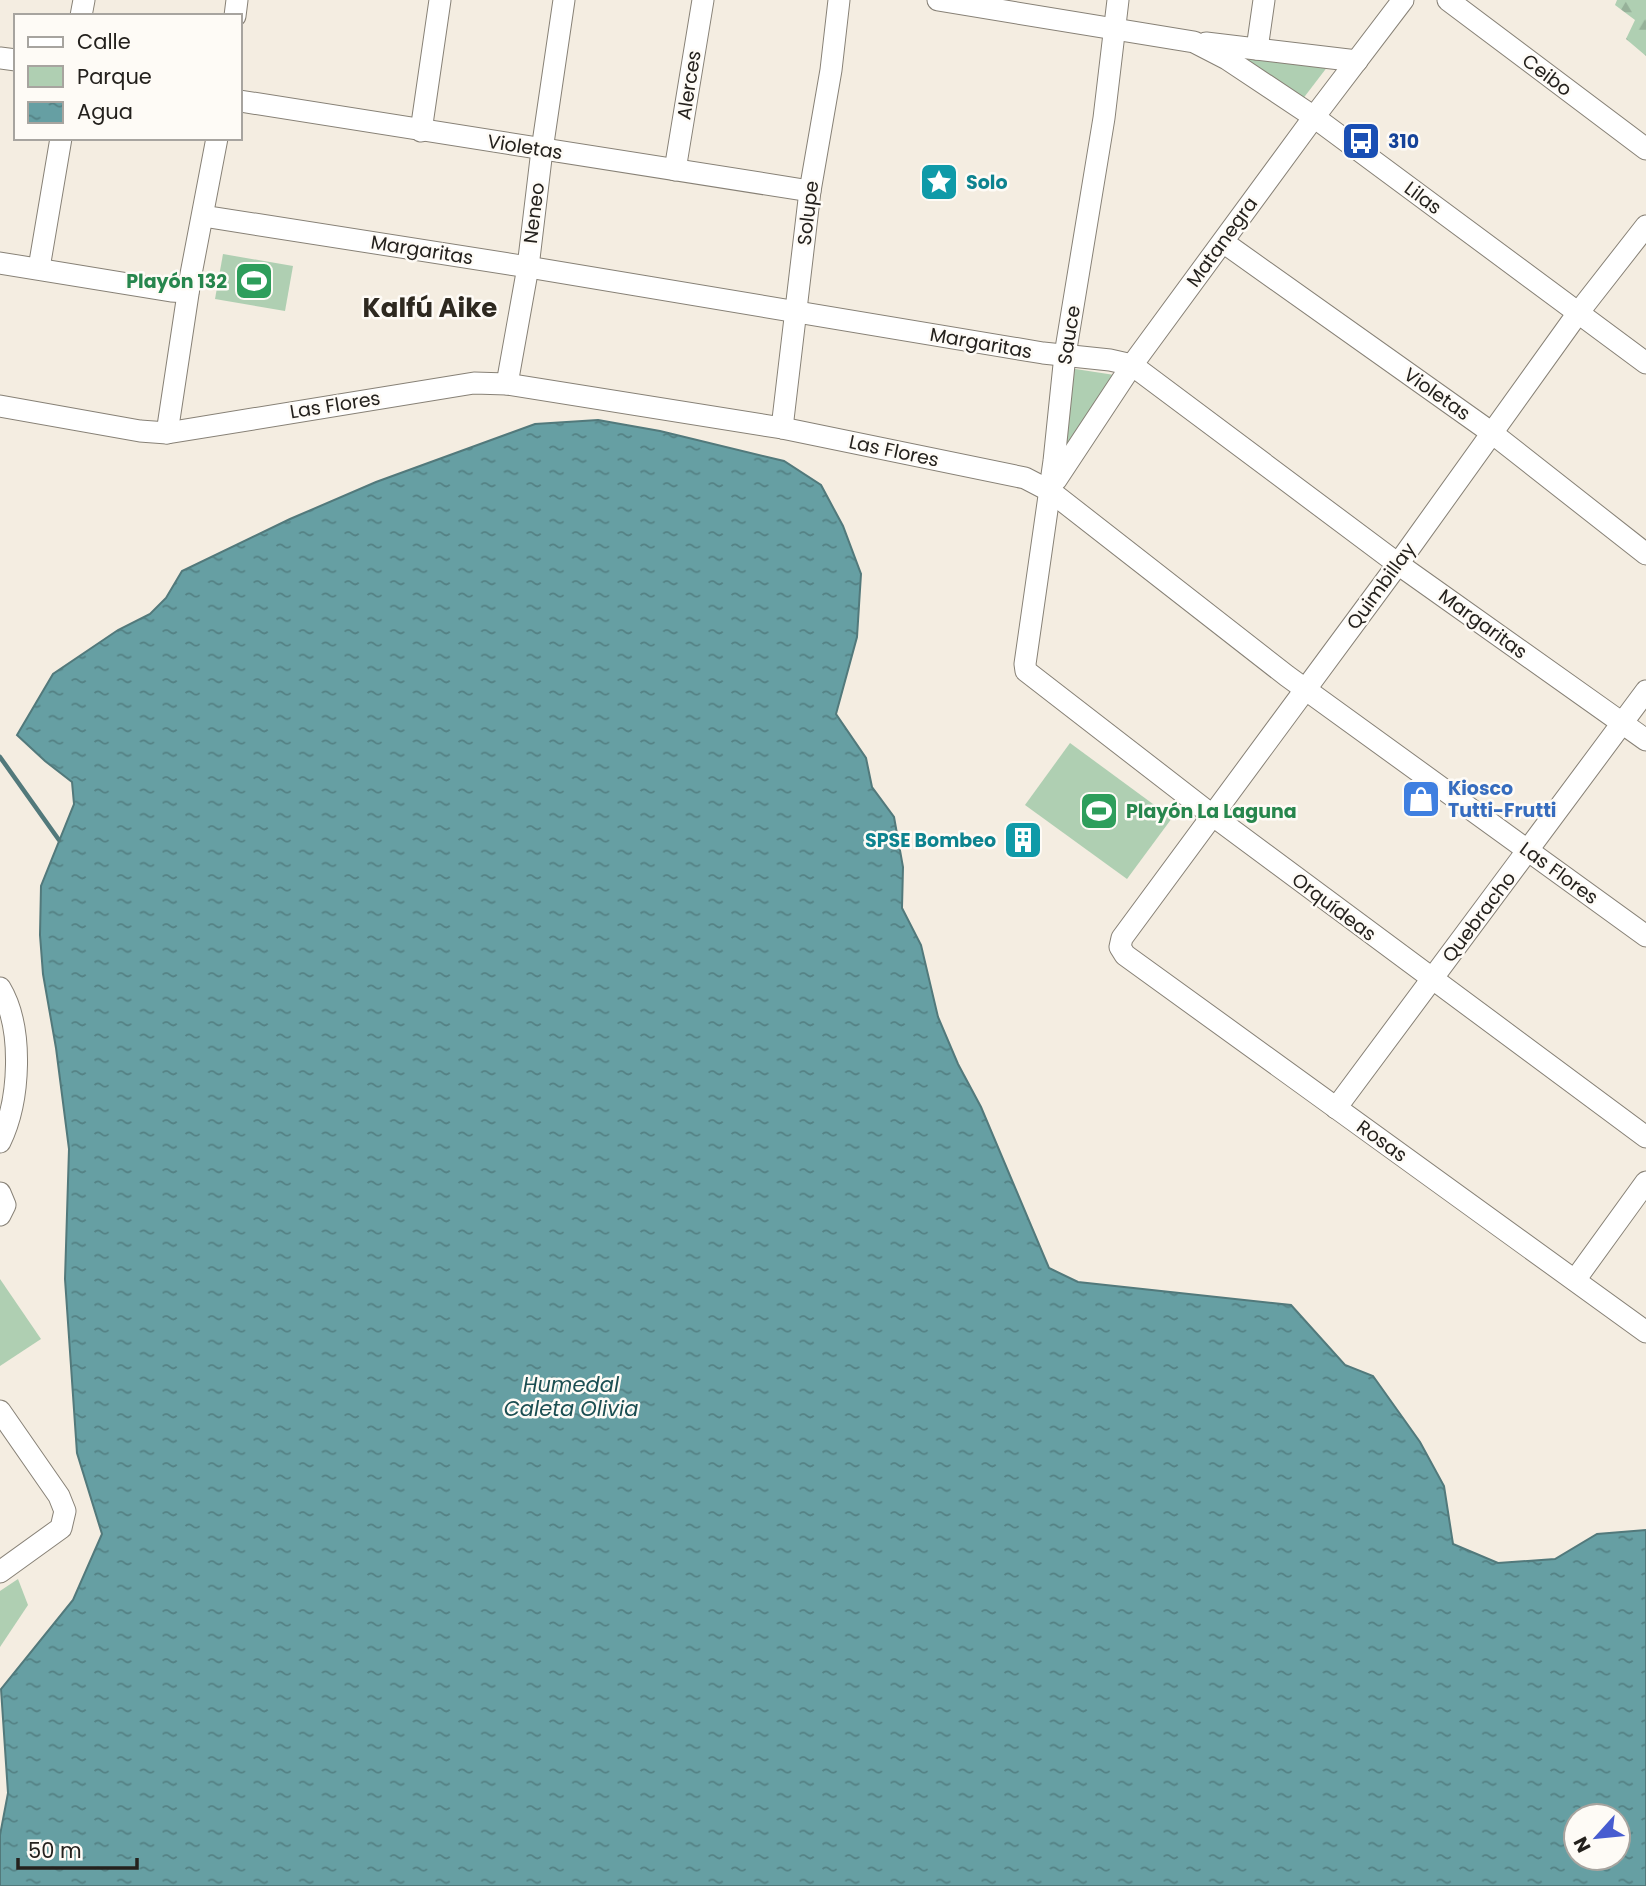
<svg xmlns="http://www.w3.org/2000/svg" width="1646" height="1886" viewBox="0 0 1646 1886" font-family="Poppins,sans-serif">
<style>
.forest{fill:url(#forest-firs)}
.park{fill:#afcfb2}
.water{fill:url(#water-ripples);stroke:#52797b;stroke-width:2;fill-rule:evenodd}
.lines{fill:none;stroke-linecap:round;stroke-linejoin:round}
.stream{stroke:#52797b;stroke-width:4.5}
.minor-casing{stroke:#878176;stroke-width:23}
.minor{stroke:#fff;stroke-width:21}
.labels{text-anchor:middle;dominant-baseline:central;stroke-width:5;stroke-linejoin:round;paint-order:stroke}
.street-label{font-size:19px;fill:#24211d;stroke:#fefbf6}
.transit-label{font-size:19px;font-weight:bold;fill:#164399;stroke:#fefbf6;text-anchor:start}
.culture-label{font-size:19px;font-weight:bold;fill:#0d838f;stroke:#fefbf6;text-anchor:start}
.leisure-label{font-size:19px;font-weight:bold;fill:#27864d;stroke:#fefbf6;text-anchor:end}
.shop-label{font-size:19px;font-weight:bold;fill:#366cbe;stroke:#fefbf6;text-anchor:start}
.water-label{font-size:21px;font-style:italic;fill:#1b4e52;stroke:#fefbf6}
.district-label{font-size:26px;font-weight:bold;fill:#2e2920;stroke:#fefbf6}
</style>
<defs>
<pattern id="forest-firs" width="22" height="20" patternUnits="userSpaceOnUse" patternTransform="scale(1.75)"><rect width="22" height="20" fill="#afcfb2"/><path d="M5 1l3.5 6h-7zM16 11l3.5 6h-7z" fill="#96b199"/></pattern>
<pattern id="water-ripples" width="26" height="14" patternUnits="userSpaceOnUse" patternTransform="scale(1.75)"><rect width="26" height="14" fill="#669fa3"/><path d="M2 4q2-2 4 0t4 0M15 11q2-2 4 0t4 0" fill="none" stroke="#548184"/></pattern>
</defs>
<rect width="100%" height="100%" fill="#f4ede1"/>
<!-- forest -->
<path class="forest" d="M 1617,0 L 1646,0 L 1646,56 L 1626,39 L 1635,20 L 1615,5 Z"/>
<!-- park -->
<g class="park">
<path d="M 1227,54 L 1328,66 L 1302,100 Z"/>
<path d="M 223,254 L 293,266 L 285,311 L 215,299 Z"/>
<path d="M 1069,368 L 1121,376 L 1069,453 L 1061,450 Z"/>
<path d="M 1070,743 L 1172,818 L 1127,879 L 1025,805 Z"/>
<path d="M 0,1279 L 41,1339 L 0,1366 Z"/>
<path d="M 18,1579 L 28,1605 L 0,1647 L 0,1591 Z"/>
</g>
<!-- water -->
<path class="water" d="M 598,420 L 660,431 L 784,461 L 821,485 L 843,526 L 861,574 L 857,637 L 836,714 L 866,758 L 872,787 L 894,817 L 903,867 L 902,908 L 921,945 L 938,1017 L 958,1064 L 981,1107 L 1049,1268 L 1078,1282 L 1291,1305 L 1345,1365 L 1373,1376 L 1420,1442 L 1444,1486 L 1453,1544 L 1498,1563 L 1555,1559 L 1597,1534 L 1646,1530 L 1646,1886 L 0,1886 L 0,1835 L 8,1793 L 1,1689 L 73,1600 L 102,1534 L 77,1453 L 65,1279 L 69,1149 L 56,1048 L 43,974 L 40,935 L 41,886 L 74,804 L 72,782 L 45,761 L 17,735 L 53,674 L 118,630 L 150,614 L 166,598 L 182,571 L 290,519 L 376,482 L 535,424 ZM 1576,1816 L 1618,1816 L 1618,1858 L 1576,1858 Z"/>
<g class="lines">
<!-- stream -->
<path class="stream" d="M 0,757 L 59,840"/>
<defs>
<g id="minor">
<path d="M 938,0 L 1194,42 L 1227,59 L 1314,117 L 1646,363"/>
<path d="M 1118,0 L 1104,118 L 1065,355 L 1054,461 L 1025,664 L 1026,671 L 1212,815 L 1646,1137"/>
<path d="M 1448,0 L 1646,149"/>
<path d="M 81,16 L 84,0"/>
<path d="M 235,16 L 237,0"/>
<path d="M 1206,43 L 1357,61"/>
<path d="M 1257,49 L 1264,0"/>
<path d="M 0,58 L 16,60"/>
<path d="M 240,101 L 810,191"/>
<path d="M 421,131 L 440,0"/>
<path d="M 675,170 L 703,0"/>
<path d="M 203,216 L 528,267 L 1043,353 L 1110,360 L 1132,365 L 1398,564 L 1646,740"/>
<path d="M 1646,226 L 1578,313 L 1398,564 L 1122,938 L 1120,947 L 1125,955 L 1646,1332"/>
<path d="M 1223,242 L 1492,433 L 1646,554"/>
<path d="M 0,263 L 171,291 L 188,292"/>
<path d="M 39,268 L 61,138"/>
<path d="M 507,384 L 528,267 L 542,150 L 564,0"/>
<path d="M 0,406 L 140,431 L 167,433 L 474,383 L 507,384 L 782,428 L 1025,478 L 1050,491 L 1287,676 L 1646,936"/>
<path d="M 782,428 L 810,191 L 831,70 L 839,0"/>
<path d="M 167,433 L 191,274 L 217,138"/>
<path d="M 1056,480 L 1132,365 L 1314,117 L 1403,0"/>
<path d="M 0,988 C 24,1028 20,1101 0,1142"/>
<path d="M 1336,1108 L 1646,691"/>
<path d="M 0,1193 L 5,1205 L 0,1215"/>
<path d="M 1575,1280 L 1646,1182"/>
<path d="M 0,1411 L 59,1496 L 65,1511 L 61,1528 L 0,1572"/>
</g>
</defs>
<!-- minor casing -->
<use href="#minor" class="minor-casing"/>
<!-- minor -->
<use href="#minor" class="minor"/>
</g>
<!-- icons -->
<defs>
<symbol id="bus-square" viewBox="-11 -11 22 22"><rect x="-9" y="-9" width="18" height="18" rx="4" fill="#1a4fb4" stroke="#fefbf6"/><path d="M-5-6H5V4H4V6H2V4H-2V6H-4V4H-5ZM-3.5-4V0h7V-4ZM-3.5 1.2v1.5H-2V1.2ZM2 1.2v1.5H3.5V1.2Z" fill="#fff"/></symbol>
<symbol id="sight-square" viewBox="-11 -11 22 22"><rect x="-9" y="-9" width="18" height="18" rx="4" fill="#0f9aa8" stroke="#fefbf6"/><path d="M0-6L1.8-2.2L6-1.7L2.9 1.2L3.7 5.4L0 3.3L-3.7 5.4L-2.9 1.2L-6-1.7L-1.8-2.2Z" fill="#fff"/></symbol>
<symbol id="stadium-square" viewBox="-11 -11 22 22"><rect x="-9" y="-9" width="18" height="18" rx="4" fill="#2e9e5b" stroke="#fefbf6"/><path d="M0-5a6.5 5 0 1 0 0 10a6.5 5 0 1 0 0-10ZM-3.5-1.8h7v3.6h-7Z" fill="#fff"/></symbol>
<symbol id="shop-square" viewBox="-11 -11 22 22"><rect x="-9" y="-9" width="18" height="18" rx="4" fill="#3f7fe0" stroke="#fefbf6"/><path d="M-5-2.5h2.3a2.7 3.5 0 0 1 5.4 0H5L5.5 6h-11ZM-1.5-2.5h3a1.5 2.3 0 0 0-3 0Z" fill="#fff"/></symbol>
<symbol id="building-square" viewBox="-11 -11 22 22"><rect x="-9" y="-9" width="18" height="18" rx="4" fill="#0f9aa8" stroke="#fefbf6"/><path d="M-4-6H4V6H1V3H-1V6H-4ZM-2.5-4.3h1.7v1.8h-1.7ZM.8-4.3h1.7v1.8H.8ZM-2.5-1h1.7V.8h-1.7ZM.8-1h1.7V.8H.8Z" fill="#fff"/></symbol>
</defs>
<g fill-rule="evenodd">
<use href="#bus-square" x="1339" y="119" width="44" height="44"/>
<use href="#sight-square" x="917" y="160" width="44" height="44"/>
<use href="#stadium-square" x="232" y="259" width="44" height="44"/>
<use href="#shop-square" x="1399" y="777" width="44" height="44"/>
<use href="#stadium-square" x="1077" y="789" width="44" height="44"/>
<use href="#building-square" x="1001" y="818" width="44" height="44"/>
</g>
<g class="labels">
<!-- street labels -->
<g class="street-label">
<text transform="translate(1547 75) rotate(37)">Ceibo</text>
<text transform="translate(689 85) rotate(-81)">Alerces</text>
<text transform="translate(525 147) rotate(9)">Violetas</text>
<text transform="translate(1423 198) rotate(37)">Lilas</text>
<text transform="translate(534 213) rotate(-83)">Neneo</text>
<text transform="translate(808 213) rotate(-83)">Solupe</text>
<text transform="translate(1222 242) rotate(-54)">Matanegra</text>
<text transform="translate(422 250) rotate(9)">Margaritas</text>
<text transform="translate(1069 335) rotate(-81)">Sauce</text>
<text transform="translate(981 343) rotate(10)">Margaritas</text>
<text transform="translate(1437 394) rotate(35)">Violetas</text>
<text transform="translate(335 405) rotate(-9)">Las Flores</text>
<text transform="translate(894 451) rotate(12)">Las Flores</text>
<text transform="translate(1381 586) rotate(-54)">Quimbillay</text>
<text transform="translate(1483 624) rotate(36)">Margaritas</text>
<text transform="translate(1559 873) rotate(36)">Las Flores</text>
<text transform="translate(1334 907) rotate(37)">Orquídeas</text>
<text transform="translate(1479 917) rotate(-53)">Quebracho</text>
<text transform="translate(1382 1141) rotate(36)">Rosas</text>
</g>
<!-- transit labels -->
<g class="transit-label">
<text x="1388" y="141">310</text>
</g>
<!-- culture labels -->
<g class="culture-label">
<text x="966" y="182">Solo</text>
<text x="996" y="840" text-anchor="end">SPSE Bombeo</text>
</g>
<!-- leisure labels -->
<g class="leisure-label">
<text x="227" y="281">Playón 132</text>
<text x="1126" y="811" text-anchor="start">Playón La Laguna</text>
</g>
<!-- shop labels -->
<g class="shop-label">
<text x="1448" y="788">Kiosco<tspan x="1448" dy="22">Tutti-Frutti</tspan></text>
</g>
<!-- water labels -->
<g class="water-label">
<text x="571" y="1384">Humedal<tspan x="571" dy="24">Caleta Olivia</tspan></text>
</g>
<!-- district labels -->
<g class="district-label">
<text x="430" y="308">Kalfú Aike</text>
</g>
</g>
<!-- legend -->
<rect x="14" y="14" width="228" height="126" fill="#fefbf6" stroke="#a7a49f" stroke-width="2"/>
<rect x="28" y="37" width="35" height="10" fill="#ffffff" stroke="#a7a49f" stroke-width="2"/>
<text x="77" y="49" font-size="21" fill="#24211d">Calle</text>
<rect x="28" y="66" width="35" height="21" fill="#afcfb2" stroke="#a7a49f" stroke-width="2"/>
<text x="77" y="84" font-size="21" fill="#24211d">Parque</text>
<rect x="28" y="102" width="35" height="21" fill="url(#water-ripples)" stroke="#a7a49f" stroke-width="2"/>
<text x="77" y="119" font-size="21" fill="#24211d">Agua</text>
<!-- north arrow -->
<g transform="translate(1597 1837) rotate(243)"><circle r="33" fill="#fefbf6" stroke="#a7a49f" stroke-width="2"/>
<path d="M0-5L12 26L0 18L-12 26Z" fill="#475cd0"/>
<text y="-10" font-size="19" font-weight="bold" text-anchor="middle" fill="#24211d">N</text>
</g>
<!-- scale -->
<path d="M18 1858v10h119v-10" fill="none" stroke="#24211d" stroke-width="3.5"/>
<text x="28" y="1858" font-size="21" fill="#24211d" stroke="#fefbf6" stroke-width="5" paint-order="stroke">50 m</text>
</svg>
